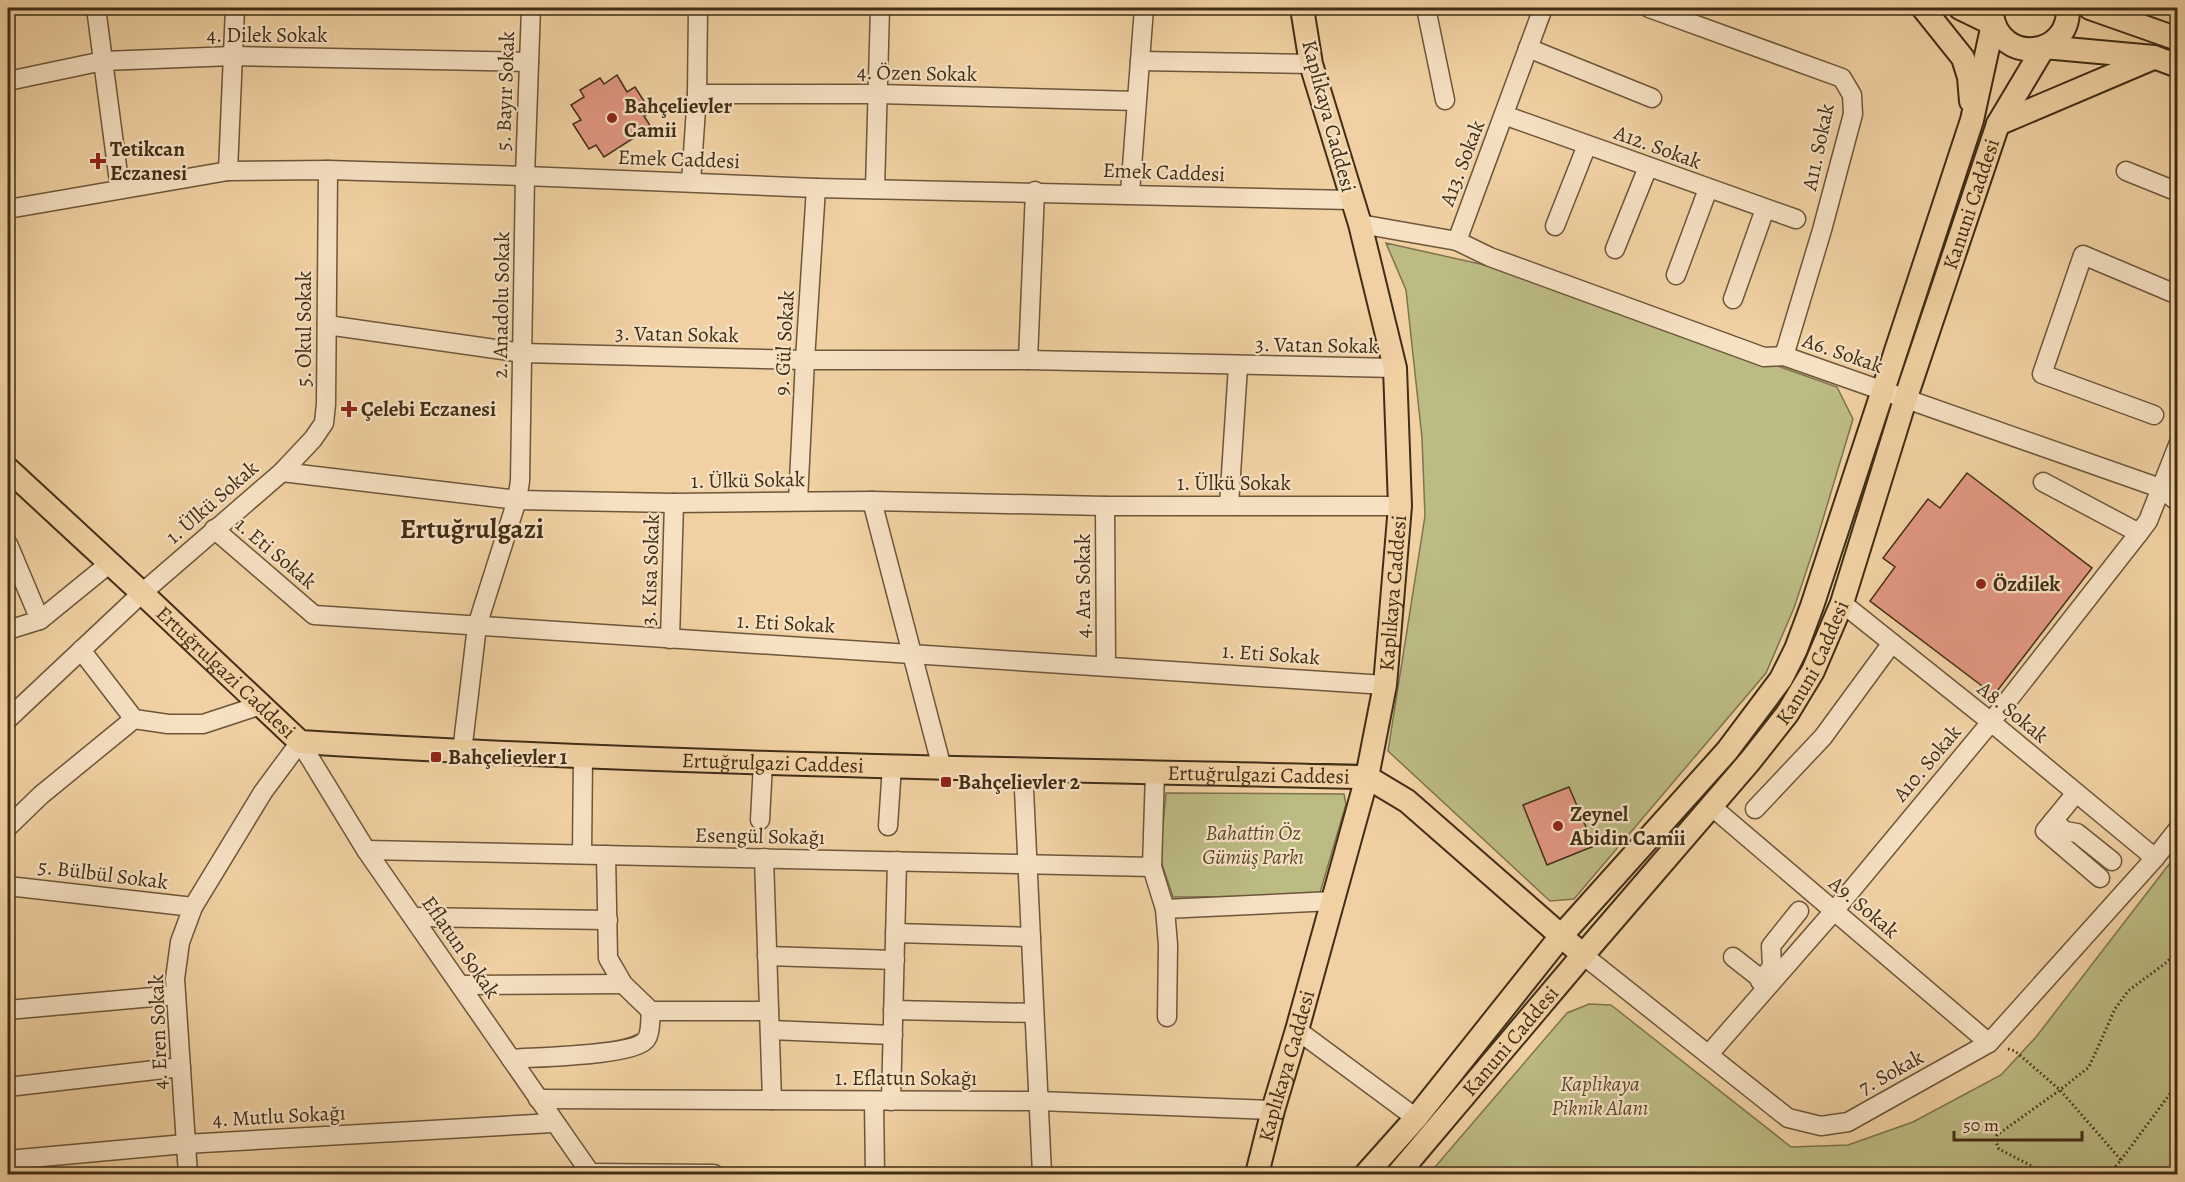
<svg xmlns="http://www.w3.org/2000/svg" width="2185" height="1182" viewBox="0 0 2185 1182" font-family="Alegreya,serif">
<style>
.green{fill:#bcbb84;stroke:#7e744d;stroke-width:1.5}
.building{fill:#e19781;stroke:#412e16;stroke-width:1.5}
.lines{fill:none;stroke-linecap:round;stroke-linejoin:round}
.minor-casing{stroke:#6d5739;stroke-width:21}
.major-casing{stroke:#412e16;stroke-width:26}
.path{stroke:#412e16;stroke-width:3;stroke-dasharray:1.5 3;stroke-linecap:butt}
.minor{stroke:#f6e1c3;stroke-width:18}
.major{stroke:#f1d1a3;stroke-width:22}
.poi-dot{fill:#8f2418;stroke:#f6e1c3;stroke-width:2}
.labels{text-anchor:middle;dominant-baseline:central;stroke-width:4.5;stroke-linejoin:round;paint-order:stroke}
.street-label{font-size:21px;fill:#412e16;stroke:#f6e1c3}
.poi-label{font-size:21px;font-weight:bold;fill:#412e16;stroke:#f6e1c3;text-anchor:start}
.park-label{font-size:21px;font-style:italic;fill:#5a4a2c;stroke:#f6e1c3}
.district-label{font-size:27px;font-weight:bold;fill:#412e16;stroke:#f6e1c3}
</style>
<rect width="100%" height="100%" fill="#f1d1a3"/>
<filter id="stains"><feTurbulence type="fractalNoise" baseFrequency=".00333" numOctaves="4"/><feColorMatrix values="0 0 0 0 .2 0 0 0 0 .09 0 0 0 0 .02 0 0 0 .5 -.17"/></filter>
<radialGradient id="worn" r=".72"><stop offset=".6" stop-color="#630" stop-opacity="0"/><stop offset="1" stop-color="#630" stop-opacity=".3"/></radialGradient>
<!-- green -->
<g class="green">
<path d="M 1386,243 L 1507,270 L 1837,387 L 1853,419 L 1817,539 L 1794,608 L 1766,673 L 1574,899 L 1550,901 L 1388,751 L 1425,516 L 1422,438 L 1406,290 Z"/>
<path d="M 1166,793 L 1344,794 L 1346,804 L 1319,896 L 1173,897 L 1160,858 Z"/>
<path d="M 2177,854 L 2177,1174 L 1429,1174 L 1567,1013 L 1589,1004 L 1611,1005 L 1791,1147 L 1848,1145 L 1913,1122 L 2001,1075 L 2036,1037 Z"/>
</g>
<!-- building -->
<g class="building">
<path d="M 617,75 L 627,92 L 635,87 L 651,112 L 644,116 L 651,127 L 604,157 L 596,145 L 589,149 L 573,124 L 581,120 L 571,105 L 584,97 L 580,90 L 600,78 L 604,84 Z"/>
<path d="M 1967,473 L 2092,568 L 1994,695 L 1870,601 L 1895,567 L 1883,558 L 1928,499 L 1940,508 Z"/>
<path d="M 1569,787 L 1594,846 L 1547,865 L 1523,805 Z"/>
</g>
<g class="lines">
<defs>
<g id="minor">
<path d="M 96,8 L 120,189"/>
<path d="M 1426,8 L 1445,100"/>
<path d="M 1649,8 L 1842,78 L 1852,95 L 1853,114 L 1822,230 L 1784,356"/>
<path d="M 1528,48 L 1652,98"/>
<path d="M 1140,61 L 1311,64"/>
<path d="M 8,81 L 103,61 L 233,56 L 529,62"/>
<path d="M 697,94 L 878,94 L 1136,101"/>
<path d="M 1504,115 L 1796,219"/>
<path d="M 228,171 L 235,8"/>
<path d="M 2126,171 L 2178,192"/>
<path d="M 691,182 L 697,94 L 698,8"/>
<path d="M 875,189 L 880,8"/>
<path d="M 1130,193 L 1144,8"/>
<path d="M 8,209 L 228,171 L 328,170 L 525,176 L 816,188 L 1351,200"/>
<path d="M 1360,224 L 1457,241 L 1543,8"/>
<path d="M 1555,226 L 1587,145"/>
<path d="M 1457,241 L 1490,257 L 1764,357 L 1784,356 L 2160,488 L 2178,502"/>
<path d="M 1615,249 L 1648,167"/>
<path d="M 1676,275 L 1708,189"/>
<path d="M 1733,299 L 1765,209"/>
<path d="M 327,325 L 523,353 L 805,360 L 1028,360 L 1395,368"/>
<path d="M 1028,360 L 1035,191"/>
<path d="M 2154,415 L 2042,374 L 2083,255 L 2178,295"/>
<path d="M 282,472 L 313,439 L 324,423 L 326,404 L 328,170"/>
<path d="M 2043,482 L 2139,533"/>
<path d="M 798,501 L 805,360 L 816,188"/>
<path d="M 872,501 L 942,768"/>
<path d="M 1229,505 L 1238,366"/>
<path d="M 1105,506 L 1106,666"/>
<path d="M 214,529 L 314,615 L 1385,685"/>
<path d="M 8,544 L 40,620"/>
<path d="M 1842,603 L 1991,722 L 2155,858"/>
<path d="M 8,630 L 40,620 L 110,563"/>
<path d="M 670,639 L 674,503"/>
<path d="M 81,650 L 134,719"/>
<path d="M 8,719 L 142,593 L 282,472 L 517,500 L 674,503 L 872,501 L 1105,506 L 1400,506"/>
<path d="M 462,752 L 477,626 L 517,500 L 520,481 L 525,176 L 531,8"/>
<path d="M 1023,768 L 1042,1174"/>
<path d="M 1155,772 L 1152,867 L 1165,909 L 1168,945 L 1167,1017"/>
<path d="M 2076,793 L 2045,831 L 2100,878"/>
<path d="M 1711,806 L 1989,1043"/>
<path d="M 1755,809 L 1823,737 L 1892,643"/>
<path d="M 760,820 L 763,763"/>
<path d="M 2053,821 L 2065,831 L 2077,833 L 2112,861"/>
<path d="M 888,826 L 892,766"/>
<path d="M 8,827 L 41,795 L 134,719 L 168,724 L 203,724 L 261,705"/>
<path d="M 366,850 L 1152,867"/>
<path d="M 582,854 L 583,757"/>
<path d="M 606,855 L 608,958 L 623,984 L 651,1011 L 769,1011"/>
<path d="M 764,858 L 772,1100"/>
<path d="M 8,886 L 193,907"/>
<path d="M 1165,909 L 1333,901"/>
<path d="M 413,917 L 608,920"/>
<path d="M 895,933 L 1031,937"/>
<path d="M 1583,955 L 1788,1118 L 1821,1126 L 1848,1122 L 1989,1043 L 2155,858 L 2178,829"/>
<path d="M 767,956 L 895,960"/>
<path d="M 1733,957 L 1761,979"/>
<path d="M 1760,981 L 1772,967 L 1771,946 L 1799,911"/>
<path d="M 460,985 L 623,984"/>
<path d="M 8,1010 L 176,995"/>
<path d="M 893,1010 L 1034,1013"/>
<path d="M 770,1030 L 893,1035"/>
<path d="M 1297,1030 L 1416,1118"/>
<path d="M 1709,1054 L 1834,911 L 1991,722 L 2139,533 L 2148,521 L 2178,445"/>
<path d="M 511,1059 C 533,1057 639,1056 647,1038 C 651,1032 650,1018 651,1011"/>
<path d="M 8,1087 L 181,1067"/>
<path d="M 538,1099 L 1039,1101 L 1273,1110"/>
<path d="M 874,1101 L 875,1174"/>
<path d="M 891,1101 L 897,861"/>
<path d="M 8,1160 L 185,1144 L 553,1123"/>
<path d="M 590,1173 L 714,1174"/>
<path d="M 188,1174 L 175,979 L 180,942 L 193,907 L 263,792 L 300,742 L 366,850 L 591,1174"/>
</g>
<g id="major">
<path d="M 1923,8 L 1963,58 L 1969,77 L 1971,101"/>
<path d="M 2090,8 L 2178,39"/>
<path d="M 1992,15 C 2000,65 2070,58 2068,8"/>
<path d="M 1998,124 L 2151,59"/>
<path id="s1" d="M 8,469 L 142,593 L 300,742 C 655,764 1011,769 1367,777 L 1407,801 L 1583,955"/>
<path id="s2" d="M 1257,1174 L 1273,1110 L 1297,1030 L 1367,777 L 1385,685 L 1400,506 L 1395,368 L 1360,224 L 1311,64 L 1302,8"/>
<path d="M 1366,1174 L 1416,1118 L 1561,936 L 1727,751 L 1781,679 L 1796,649 L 1812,606 L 1972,120 L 1993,24 L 1960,8"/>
<path id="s3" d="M 1398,1174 L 1583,955 L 1750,761 L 1787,714 L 1813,671 L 1842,603 L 1905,400 L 1998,124 L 2044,47 L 2154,57 L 2178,66"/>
</g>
</defs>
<!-- minor casing -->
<use href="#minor" class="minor-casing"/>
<!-- major casing -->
<use href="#major" class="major-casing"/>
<!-- path -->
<g class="path">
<path d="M 2175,873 L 2178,875"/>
<path d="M 2008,1049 L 2015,1051 L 2060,1090 L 2121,1160 L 2109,1174"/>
<path d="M 2121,1160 L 2178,1083"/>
<path d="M 2047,1174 L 1999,1149 L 1996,1142 L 1997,1135 L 2060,1090 L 2089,1067 L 2115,1009 L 2128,991 L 2167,962 L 2178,951"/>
</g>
<!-- minor -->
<use href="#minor" class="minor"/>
<!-- major -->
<use href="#major" class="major"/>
</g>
<!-- markers -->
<g class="poi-dot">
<circle cx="612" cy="118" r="6"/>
<path d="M95 152h6v6h6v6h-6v6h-6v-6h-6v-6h6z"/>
<path d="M346 400h6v6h6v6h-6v6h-6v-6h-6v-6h6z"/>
<circle cx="1981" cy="584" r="6"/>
<rect x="430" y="751" width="12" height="12" rx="3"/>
<rect x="940" y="776" width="12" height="12" rx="3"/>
<circle cx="1558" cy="826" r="6"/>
</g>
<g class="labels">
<!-- street labels -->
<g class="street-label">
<text x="267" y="35">4. Dilek Sokak</text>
<text transform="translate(917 73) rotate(1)">4. Özen Sokak</text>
<text transform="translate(505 91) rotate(-88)">5. Bayır Sokak</text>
<text transform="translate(1329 116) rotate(75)">Kaplıkaya Caddesi</text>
<text transform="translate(1658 147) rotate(20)">A12. Sokak</text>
<text transform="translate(1818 147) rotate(-78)">A11. Sokak</text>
<text transform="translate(679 159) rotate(2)">Emek Caddesi</text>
<text transform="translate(1462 163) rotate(-69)">A13. Sokak</text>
<text transform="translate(1164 172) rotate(2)">Emek Caddesi</text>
<text stroke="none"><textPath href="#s3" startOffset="1146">Kanuni Caddesi</textPath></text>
<text transform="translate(501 305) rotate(-89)">2. Anadolu Sokak</text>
<text transform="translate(304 329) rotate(-90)">5. Okul Sokak</text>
<text transform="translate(677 334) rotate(1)">3. Vatan Sokak</text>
<text transform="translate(784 343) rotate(-87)">9. Gül Sokak</text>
<text transform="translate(1317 345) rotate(1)">3. Vatan Sokak</text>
<text transform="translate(1843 353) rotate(19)">A6. Sokak</text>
<text transform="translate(748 480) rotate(-1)">1. Ülkü Sokak</text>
<text x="1234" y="483">1. Ülkü Sokak</text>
<text transform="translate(212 502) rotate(-41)">1. Ülkü Sokak</text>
<text transform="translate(276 553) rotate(40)">1. Eti Sokak</text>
<text transform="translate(650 570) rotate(-88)">3. Kısa Sokak</text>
<text transform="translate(1083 586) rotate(-90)">4. Ara Sokak</text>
<text stroke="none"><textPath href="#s2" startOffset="598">Kaplıkaya Caddesi</textPath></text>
<text transform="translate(786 623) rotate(3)">1. Eti Sokak</text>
<text transform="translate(1271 654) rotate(4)">1. Eti Sokak</text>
<text stroke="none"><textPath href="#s3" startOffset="660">Kanuni Caddesi</textPath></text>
<text stroke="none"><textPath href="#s1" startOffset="298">Ertuğrulgazi Caddesi</textPath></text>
<text transform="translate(2013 712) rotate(39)">A8. Sokak</text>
<text stroke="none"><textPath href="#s1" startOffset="873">Ertuğrulgazi Caddesi</textPath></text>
<text transform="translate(1927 763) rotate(-50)">A10. Sokak</text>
<text stroke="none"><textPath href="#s1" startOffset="1359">Ertuğrulgazi Caddesi</textPath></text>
<text transform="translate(760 836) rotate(1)">Esengül Sokağı</text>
<text transform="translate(103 874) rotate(7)">5. Bülbül Sokak</text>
<text transform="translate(1864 907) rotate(40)">A9. Sokak</text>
<text transform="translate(461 947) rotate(55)">Eflatun Sokak</text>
<text transform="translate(158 1032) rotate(-92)">4. Eren Sokak</text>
<text stroke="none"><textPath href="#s3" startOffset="174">Kanuni Caddesi</textPath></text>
<text stroke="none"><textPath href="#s2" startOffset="112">Kaplıkaya Caddesi</textPath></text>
<text transform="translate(1891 1072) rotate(-29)">7. Sokak</text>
<text x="906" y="1078">1. Eflatun Sokağı</text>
<text transform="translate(279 1116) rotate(-3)">4. Mutlu Sokağı</text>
</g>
<!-- poi labels -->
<g class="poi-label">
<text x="624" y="106">Bahçelievler<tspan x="624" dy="24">Camii</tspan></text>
<text x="110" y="149">Tetikcan<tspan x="110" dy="24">Eczanesi</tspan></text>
<text x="361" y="409">Çelebi Eczanesi</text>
<text x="1993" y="584">Özdilek</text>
<text x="448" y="757">Bahçelievler 1</text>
<text x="958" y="782">Bahçelievler 2</text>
<text x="1570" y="814">Zeynel<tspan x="1570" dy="24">Abidin Camii</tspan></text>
</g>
<!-- park labels -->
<g class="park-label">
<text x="1253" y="833">Bahattin Öz<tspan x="1253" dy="24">Gümüş Parkı</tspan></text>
<text x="1600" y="1084">Kaplıkaya<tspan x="1600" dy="24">Piknik Alanı</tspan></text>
</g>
<!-- district labels -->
<g class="district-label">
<text x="472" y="529">Ertuğrulgazi</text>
</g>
</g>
<!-- margin -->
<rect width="2185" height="1182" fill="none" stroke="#f1d1a3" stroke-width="30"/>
<rect x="9" y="9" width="2167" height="1164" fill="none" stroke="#412e16" stroke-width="3"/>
<rect x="15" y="15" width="2155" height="1152" fill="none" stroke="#412e16" stroke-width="1.5"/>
<!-- scale -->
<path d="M1954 1131v9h128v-9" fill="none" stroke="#412e16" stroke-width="3"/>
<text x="1963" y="1131" font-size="18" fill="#412e16" stroke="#f6e1c3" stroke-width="4.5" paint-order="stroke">50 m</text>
<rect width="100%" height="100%" filter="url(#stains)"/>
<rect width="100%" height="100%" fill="url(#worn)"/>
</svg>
